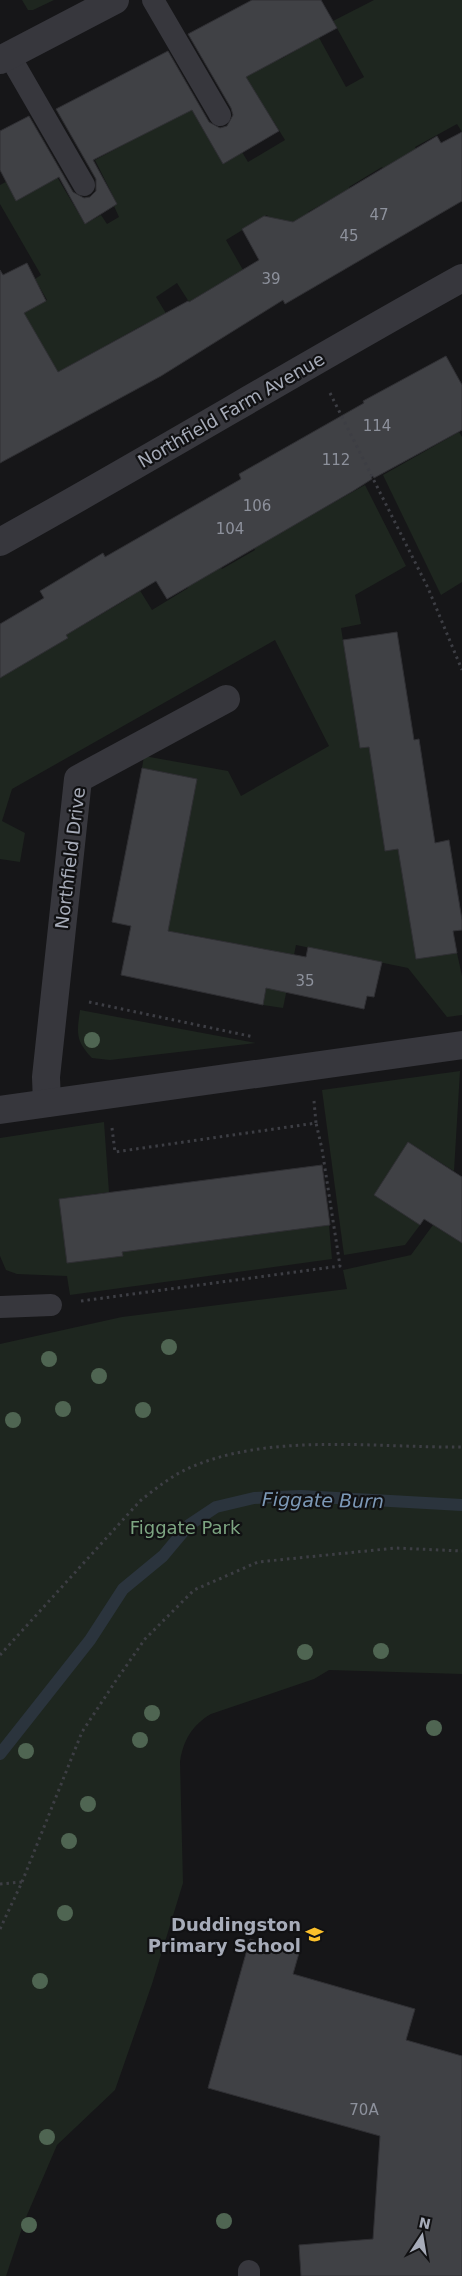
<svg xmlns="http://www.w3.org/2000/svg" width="462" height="2276" viewBox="0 0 462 2276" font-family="'DejaVu Sans',sans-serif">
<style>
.green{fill:#1e261f}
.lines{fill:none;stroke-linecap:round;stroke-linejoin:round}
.stream{stroke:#2b343d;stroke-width:12}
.building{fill:#404145;stroke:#303034}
.path{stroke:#3d3e44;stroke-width:3;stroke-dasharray:2.5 4;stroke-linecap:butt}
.lane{stroke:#37373d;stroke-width:22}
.street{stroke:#37373d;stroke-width:28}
.tree{fill:#4f6552}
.labels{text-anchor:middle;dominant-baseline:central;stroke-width:4.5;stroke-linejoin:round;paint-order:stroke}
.number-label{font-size:15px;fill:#8d919c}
.street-label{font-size:18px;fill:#a7acb9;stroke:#111113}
.park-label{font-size:18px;fill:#7da582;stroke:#111113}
.poi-label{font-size:18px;font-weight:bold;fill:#a7acb9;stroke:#111113;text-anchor:end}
.water-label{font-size:19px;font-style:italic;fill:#7c98b6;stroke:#111113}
</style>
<rect width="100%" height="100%" fill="#161618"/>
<!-- green -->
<g class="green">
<path d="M 22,0 L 54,0 L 33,10 L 28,10 Z"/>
<path d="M 374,0 L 462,0 L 462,132 L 457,124 L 415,147 L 424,163 L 391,182 L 382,167 L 349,187 L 350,189 L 308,212 L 315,223 L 283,242 L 267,215 L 226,240 L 243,270 L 189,302 L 177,283 L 156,297 L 167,315 L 143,325 L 58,372 L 18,316 L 47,300 L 35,279 L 41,275 L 0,204 L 0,185 L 47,160 L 85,224 L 101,215 L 107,224 L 119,217 L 114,206 L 117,204 L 95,160 L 140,136 L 131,117 L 181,91 L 223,164 L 242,152 L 248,162 L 285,140 L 272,119 L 221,72 L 281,59 L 298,49 L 291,35 L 312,25 L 346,87 L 364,77 L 333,21 Z"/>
<path d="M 459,432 L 462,437 L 462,582 L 441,595 L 383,475 Z"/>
<path d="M 365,485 L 406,566 L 355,595 L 361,624 L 341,628 L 360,748 L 369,747 L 385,851 L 398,849 L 416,959 L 457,953 L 462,976 L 462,1015 L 447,1017 L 408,968 L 296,945 L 283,1008 L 263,1005 L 273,951 L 181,933 L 180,935 L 167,933 L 197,779 L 142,768 L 144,756 L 228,771 L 241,796 L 329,746 L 275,640 L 12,789 L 2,821 L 25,833 L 20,862 L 0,859 L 0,677 L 68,638 L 66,635 L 129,598 L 120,582 L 131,576 L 152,610 L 188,588 L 182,577 L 215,558 L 222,569 L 255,550 L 254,547 Z"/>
<path d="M 80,1010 L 256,1043 L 110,1060 L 92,1058 C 75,1040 77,1033 80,1010 Z"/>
<path d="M 460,1071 L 454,1171 L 408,1142 L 374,1195 L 420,1225 L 405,1245 L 344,1255 L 322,1090 Z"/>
<path d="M 104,1122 L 109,1192 L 59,1199 L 67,1263 L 122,1256 L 122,1252 L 329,1225 L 332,1259 L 70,1295 L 67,1276 L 17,1274 L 6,1270 L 0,1256 L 0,1138 Z"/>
<path d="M 433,1225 L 462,1243 L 462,1674 L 329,1670 L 314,1679 L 211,1714 C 192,1725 183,1741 180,1762 L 183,1883 L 152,1984 L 115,2090 L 57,2145 L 24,2222 L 6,2276 L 0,2276 L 0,1344 L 122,1317 L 347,1289 L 343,1270 L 411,1255 Z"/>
</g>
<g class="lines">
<!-- stream -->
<path class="stream" d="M 0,1754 L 90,1640 L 123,1589 L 163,1556 L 189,1525 L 216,1507 L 254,1498 L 301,1496 L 462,1505"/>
</g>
<!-- building -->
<g class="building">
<path d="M 252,0 L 321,0 L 337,28 L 246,77 L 279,131 L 223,164 L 192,110 L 93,160 L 117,204 L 85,224 L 59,177 L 16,201 L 0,170 L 0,131 L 29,116 L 73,192 L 84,198 L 90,197 L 96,191 L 96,179 L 56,109 L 168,51 L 209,122 L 220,128 L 227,126 L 233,115 L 231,108 L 188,34 Z"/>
<path d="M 462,132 L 462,201 L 285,304 L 283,300 L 161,376 L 0,463 L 0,270 L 3,275 L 27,263 L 46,301 L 24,313 L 58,372 L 188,301 L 189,302 L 259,260 L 242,229 L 264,216 L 293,222 L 437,136 L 441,143 Z"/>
<path d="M 446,356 L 462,385 L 462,430 L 374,478 L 371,474 L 372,479 L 353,491 L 167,599 L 156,581 L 66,635 L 68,638 L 0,678 L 0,624 L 44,598 L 40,591 L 103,553 L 105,557 L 241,479 L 239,474 L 364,403 L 363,401 Z"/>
<path d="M 397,632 L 414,740 L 419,739 L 435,843 L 449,840 L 462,920 L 462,930 L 453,931 L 457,953 L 416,959 L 398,849 L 385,851 L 369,747 L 360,748 L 343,640 Z"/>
<path d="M 142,768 L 197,779 L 168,931 L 306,957 L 308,947 L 382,962 L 374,997 L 367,996 L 364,1009 L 266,988 L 263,1005 L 121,975 L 131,926 L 112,922 Z"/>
<path d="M 408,1142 L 462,1177 L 462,1243 L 424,1219 L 420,1225 L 374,1195 Z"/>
<path d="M 322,1165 L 330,1225 L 122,1252 L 123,1256 L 67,1263 L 59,1199 Z"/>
<path d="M 250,1939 L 299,1953 L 293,1974 L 415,2009 L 406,2040 L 462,2056 L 462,2276 L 301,2276 L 299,2245 L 373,2239 L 380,2136 L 208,2088 Z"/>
</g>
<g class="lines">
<!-- path -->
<g class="path">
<path d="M 330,393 L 428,588 L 462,670"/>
<path d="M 89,1002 L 254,1037"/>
<path d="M 112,1128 L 115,1152 L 316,1123 L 314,1101"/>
<path d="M 81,1301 L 340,1266 L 322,1149 L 316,1123"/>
<path d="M 0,1655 L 140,1501 C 155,1489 170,1477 187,1469 C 267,1432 376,1448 462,1447"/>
<path d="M 0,1884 L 22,1882"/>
<path d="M 0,1929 L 22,1882 L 82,1732 L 115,1682 L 145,1639 L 194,1590 L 258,1562 L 396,1548 L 462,1551"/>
</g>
<!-- lane -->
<g class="lane">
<path d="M 153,0 L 220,115"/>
<path d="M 9,55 L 84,185"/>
<path d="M 0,1307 L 51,1305"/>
<path d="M 249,2271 L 249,2276"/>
</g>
<!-- street -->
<g class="street">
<path d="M 0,60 L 115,0"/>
<path d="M 0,542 C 155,456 307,364 462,278"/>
<path d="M 47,1103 L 46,1077 L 78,779 L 226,699"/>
<path d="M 0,1110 L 462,1045"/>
</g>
</g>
<!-- trees -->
<g class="tree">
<circle cx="92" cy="1040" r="8"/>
<circle cx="169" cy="1347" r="8"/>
<circle cx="49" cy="1359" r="8"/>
<circle cx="99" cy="1376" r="8"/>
<circle cx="63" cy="1409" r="8"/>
<circle cx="143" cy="1410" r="8"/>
<circle cx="13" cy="1420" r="8"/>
<circle cx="381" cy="1651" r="8"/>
<circle cx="305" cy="1652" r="8"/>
<circle cx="152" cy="1713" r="8"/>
<circle cx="434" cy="1728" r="8"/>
<circle cx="140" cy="1740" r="8"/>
<circle cx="26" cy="1751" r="8"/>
<circle cx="88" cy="1804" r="8"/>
<circle cx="69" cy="1841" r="8"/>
<circle cx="65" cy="1913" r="8"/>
<circle cx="40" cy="1981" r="8"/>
<circle cx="47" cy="2137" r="8"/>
<circle cx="224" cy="2221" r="8"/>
<circle cx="29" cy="2225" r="8"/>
</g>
<!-- icons -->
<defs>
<symbol id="school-bare" viewBox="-9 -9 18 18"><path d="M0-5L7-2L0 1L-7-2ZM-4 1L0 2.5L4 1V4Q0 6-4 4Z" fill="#fbc02b" stroke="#111113" stroke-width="2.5" paint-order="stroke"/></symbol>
</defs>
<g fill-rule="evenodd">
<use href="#school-bare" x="302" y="1922" width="25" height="25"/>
</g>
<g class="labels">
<!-- number labels -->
<g class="number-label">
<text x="379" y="215">47</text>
<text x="349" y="236">45</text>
<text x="271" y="279">39</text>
<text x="377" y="426">114</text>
<text x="336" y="460">112</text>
<text x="257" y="506">106</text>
<text x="230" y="529">104</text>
<text x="305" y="981">35</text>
<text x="364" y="2110">70A</text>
</g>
<!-- street labels -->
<g class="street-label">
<text transform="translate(231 410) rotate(-30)">Northfield Farm Avenue</text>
<text transform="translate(70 858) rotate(-83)">Northfield Drive</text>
</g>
<!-- park labels -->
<g class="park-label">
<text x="185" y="1527">Figgate Park</text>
</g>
<!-- poi labels -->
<g class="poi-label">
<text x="301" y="1924">Duddingston<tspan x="301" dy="21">Primary School</tspan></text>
</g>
<!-- water labels -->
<g class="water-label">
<text transform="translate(323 1500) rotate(1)">Figgate Burn</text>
</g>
</g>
<!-- north arrow -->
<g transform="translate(422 2236) rotate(12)" stroke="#111113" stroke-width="4" paint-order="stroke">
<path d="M0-4L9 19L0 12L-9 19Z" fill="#a7acb9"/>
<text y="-8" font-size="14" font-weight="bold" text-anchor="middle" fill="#a7acb9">N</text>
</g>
</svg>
